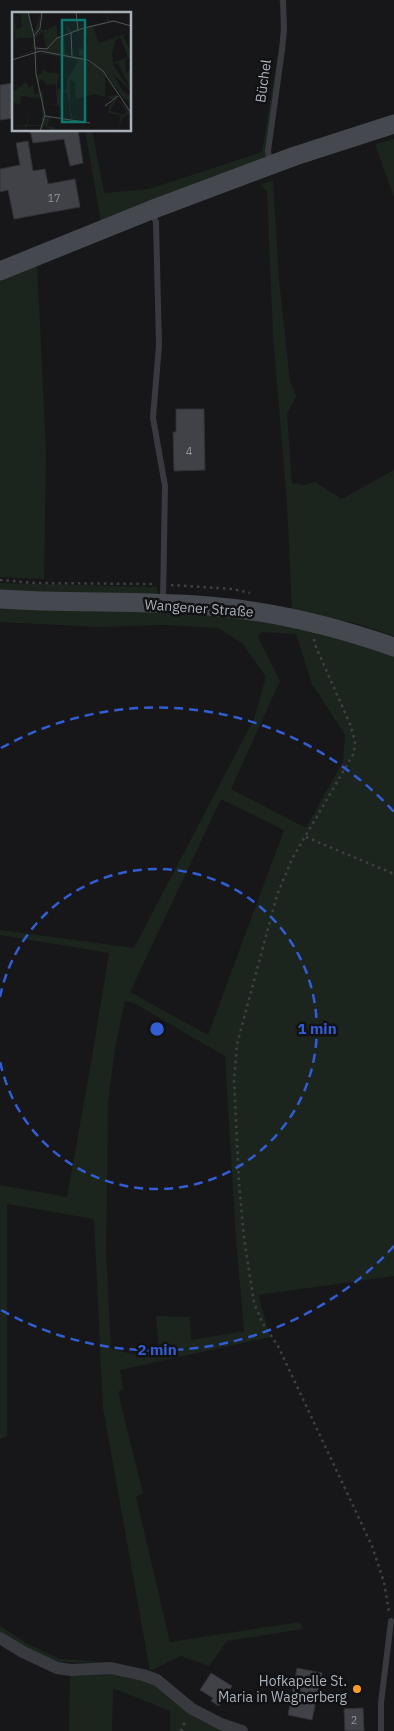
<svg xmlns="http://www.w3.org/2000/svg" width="394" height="1731" viewBox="0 0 394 1731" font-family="'IBM Plex Sans',sans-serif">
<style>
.green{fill:#1c251d;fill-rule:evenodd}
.building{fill:#414247;stroke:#313136}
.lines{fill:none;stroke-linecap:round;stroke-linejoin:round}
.path{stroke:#3d4146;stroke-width:2.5;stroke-dasharray:2.5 4;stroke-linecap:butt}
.lane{stroke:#383a3f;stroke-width:6}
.street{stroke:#383a3f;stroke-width:12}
.secondary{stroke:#45494f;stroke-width:19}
.ring{fill:none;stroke:#325dd4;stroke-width:2.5;stroke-dasharray:9 6}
.poi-dot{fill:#ff9c29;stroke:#121214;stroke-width:2}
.labels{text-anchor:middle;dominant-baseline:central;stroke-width:5;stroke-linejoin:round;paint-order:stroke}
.number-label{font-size:11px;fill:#8e949d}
.street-label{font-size:14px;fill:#a8b0ba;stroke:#121214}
.poi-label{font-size:14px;fill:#a8b0ba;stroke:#121214;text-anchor:end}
.inset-road{fill:none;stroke:#515459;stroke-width:1}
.view{fill:#0f766e;fill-opacity:0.15;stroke:#0f766e;stroke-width:2.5}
.inset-edge{fill:none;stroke:#a8b0ba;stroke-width:2.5}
.centre{fill:#325dd4;stroke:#121214;stroke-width:2.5}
.ring-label{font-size:15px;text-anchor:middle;font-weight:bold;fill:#325dd4;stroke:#121214;stroke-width:5;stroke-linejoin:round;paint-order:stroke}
</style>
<rect width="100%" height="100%" fill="#171719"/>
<!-- green -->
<g class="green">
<path d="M 279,0 L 283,0 L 284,10 L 269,159 L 101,222 L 85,130 L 92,130 L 104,193 L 149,189 L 262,152 L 280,41 L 281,10 Z"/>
<path d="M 394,139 L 394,197 L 375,144 Z"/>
<path d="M 273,180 L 279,280 L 290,381 L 296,396 L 287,414 L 292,483 L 304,485 L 315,482 L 342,499 L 394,470 L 394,636 L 355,623 L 292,610 L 287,503 L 273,335 L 267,191 L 260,185 Z"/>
<path d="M 37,262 L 46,453 L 44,579 L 0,577 L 0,277 Z"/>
<path d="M 0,583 L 157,587 L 157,594 L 19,592 L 0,590 Z"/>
<path d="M 0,608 L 158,610 L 221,614 L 320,632 L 394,656 L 394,1276 L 258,1295 L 270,1337 L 120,1370 L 123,1389 L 118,1392 L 143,1493 L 136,1497 L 170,1642 L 300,1622 L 303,1629 L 227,1641 L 209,1666 L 181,1656 L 150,1671 L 103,1408 L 94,1219 L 7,1204 L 7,1436 L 0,1439 L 0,1185 L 67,1197 L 91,1063 L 109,953 L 0,935 L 0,930 L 134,948 L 254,719 L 266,677 L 242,643 L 218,628 L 163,625 L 99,627 L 0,622 ZM 261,632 L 296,634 L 312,684 L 345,735 L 343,761 L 306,828 L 231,789 L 280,681 L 258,637 ZM 221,799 L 284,830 L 208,1035 L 130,992 ZM 125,1001 L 134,1003 L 225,1056 L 236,1239 L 244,1331 L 191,1340 L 190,1317 L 156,1316 L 159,1348 L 133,1354 L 111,1349 L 106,1255 L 108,1103 L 115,1048 Z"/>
<path d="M 0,1626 L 28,1644 L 60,1659 L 119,1663 L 60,1662 L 42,1656 L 0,1632 Z"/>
<path d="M 70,1674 C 99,1674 129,1671 154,1685 C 170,1694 180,1707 194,1717 C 204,1724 219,1727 230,1731 L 170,1731 L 170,1711 L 113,1688 L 112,1731 L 69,1731 Z"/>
</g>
<!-- building -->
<g class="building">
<path d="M 14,83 L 14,118 L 0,120 L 0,85 Z"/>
<path d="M 30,130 L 78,130 L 83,163 L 70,166 L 64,139 L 33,143 Z"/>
<path d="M 28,141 L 33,171 L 45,169 L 48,184 L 75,179 L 80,207 L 14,219 L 8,190 L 0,192 L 0,169 L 20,165 L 16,143 Z"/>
<path d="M 176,409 L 204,409 L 205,470 L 174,471 L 173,432 L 176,432 Z"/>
<path d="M 297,1668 L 322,1673 L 312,1720 L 288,1715 Z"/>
<path d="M 211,1673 L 232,1686 L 219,1706 L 211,1701 L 213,1698 L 200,1690 Z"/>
<path d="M 363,1708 L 364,1731 L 345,1731 L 344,1709 Z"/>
</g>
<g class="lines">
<!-- path -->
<g class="path">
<path d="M 0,580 L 35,583 L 153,584"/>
<path d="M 171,585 L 233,589 L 250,593"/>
<path d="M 314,639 L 316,647 L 350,724 L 355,741 L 354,753 L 292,859 L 277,895 L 237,1044 L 234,1080 L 239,1183 L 244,1238 L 254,1303 L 262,1322 L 278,1346 L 372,1546 L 384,1582 L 389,1612"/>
<path d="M 306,837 L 394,874"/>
<path d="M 181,1731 L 186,1719"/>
</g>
<!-- lane -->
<g class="lane">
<path d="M 270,164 L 268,151 L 282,50 L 284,30 L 283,0"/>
<path d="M 151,211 L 156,222 L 159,345 L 153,418 L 165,486 L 163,601"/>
<path d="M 381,1731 L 381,1703 L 391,1621"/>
</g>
<!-- street -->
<path class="street" d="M 0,1638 L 23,1652 L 57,1668 L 71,1670 L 111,1668 L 143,1675 L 157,1680 L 192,1709 L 221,1724 L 242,1731"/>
<!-- secondary -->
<g class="secondary">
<path d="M 0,271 L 151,210 L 295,156 L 394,124"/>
<path d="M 0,599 C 70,604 140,600 209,606 C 272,611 334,626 394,647"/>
</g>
</g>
<!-- distance rings -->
<g class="ring">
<path d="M0 997A160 160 0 1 1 0 1061"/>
<path d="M394 1246A321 321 0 0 1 1 1310M1 748A321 321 0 0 1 394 812"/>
</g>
<!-- markers -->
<circle class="poi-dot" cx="357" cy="1689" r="5"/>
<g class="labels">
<!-- number labels -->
<g class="number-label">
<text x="54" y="198">17</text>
<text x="189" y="451">4</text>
<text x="354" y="1720">2</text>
</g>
<!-- street labels -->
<g class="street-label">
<text transform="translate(263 81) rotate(-82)">Büchel</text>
<text transform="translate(199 608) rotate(4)">Wangener Straße</text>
</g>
<!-- poi labels -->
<g class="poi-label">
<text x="347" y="1681">Hofkapelle St.<tspan x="347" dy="16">Maria in Wagnerberg</tspan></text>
</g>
</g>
<!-- overview -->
<g transform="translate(12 12)">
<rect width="119" height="119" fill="#171719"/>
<path d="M 1,0 L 4,17 L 10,15 L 8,0 L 16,0 L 22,21 L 29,0 L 27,16 L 21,23 L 22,26 L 28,15 L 29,18 L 35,18 L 44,13 L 46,26 L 52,23 L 53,42 L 59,43 L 47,43 L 25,38 L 25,37 L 33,38 L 36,37 L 23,33 L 22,39 L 0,47 L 21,38 L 21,26 L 5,26 L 4,32 ZM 31,19 L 34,36 L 33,36 L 24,34 L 23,27 ZM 58,0 L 64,1 L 66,5 L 67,8 L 66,17 L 95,9 L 94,0 L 97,8 L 104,8 L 81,15 L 87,31 L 116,21 L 111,24 L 119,40 L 119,48 L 118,45 L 113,48 L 114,62 L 119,56 L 119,77 L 106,51 L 100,52 L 119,79 L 101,62 L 111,80 L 119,84 L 119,90 L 111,86 L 95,63 L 76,47 L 67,44 L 66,19 L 56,21 L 54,12 L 59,19 L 65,17 L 67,9 L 64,1 ZM 72,16 L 76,30 L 70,37 L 67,37 L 66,18 ZM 108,25 L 116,45 L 101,51 L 100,41 L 104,27 ZM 24,40 L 67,45 L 88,57 L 93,63 L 105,84 L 104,85 L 119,101 L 110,106 L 106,119 L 109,103 L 97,101 L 97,94 L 102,88 L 95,85 L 104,83 L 93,63 L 93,85 L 83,82 L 57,89 L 60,105 L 68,104 L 59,107 L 55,80 L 50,80 L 49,95 L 31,90 L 33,105 L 39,104 L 35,114 L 41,115 L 43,116 L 43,119 L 32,114 L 29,119 L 29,114 L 15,114 L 13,119 L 13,114 L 1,114 L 14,113 L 21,86 L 9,84 L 8,92 L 0,91 L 0,81 L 14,70 L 17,76 L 21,73 L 23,83 L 34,76 L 30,79 L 32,90 L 45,93 L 44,72 L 35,73 L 30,67 L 26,71 L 24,63 L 30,62 L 30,57 L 40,62 L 45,44 L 25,41 L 24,47 ZM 45,44 L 66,48 L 58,64 L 41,61 ZM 47,63 L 56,64 L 54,79 L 45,77 ZM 58,67 L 63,71 L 64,87 L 58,88 ZM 30,85 L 30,113 L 15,113 L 21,86 ZM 105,86 L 115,100 L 112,103 L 98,99 Z" fill="#1c251d" fill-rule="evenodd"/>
<path class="inset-road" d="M 16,0 L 22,24M 64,0 L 66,18M 59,21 L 60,44M 23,36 L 22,24 L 28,16 L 30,0M 23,40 L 24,62 L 33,103 L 28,119M 24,40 L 23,36 L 35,37 L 45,26 L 72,16 L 102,9 L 119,14M 0,48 L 28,39 L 76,48 L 91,59 L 119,101M 93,94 L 106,84M 33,104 L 78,111"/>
<path class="view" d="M 50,8 L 73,8 L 73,110 L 50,110 Z"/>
<rect width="119" height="119" class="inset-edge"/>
</g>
<circle cx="157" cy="1029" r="8" class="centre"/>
<g class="ring-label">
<text x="317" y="1034">1 min</text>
<text x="157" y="1355">2 min</text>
</g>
</svg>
